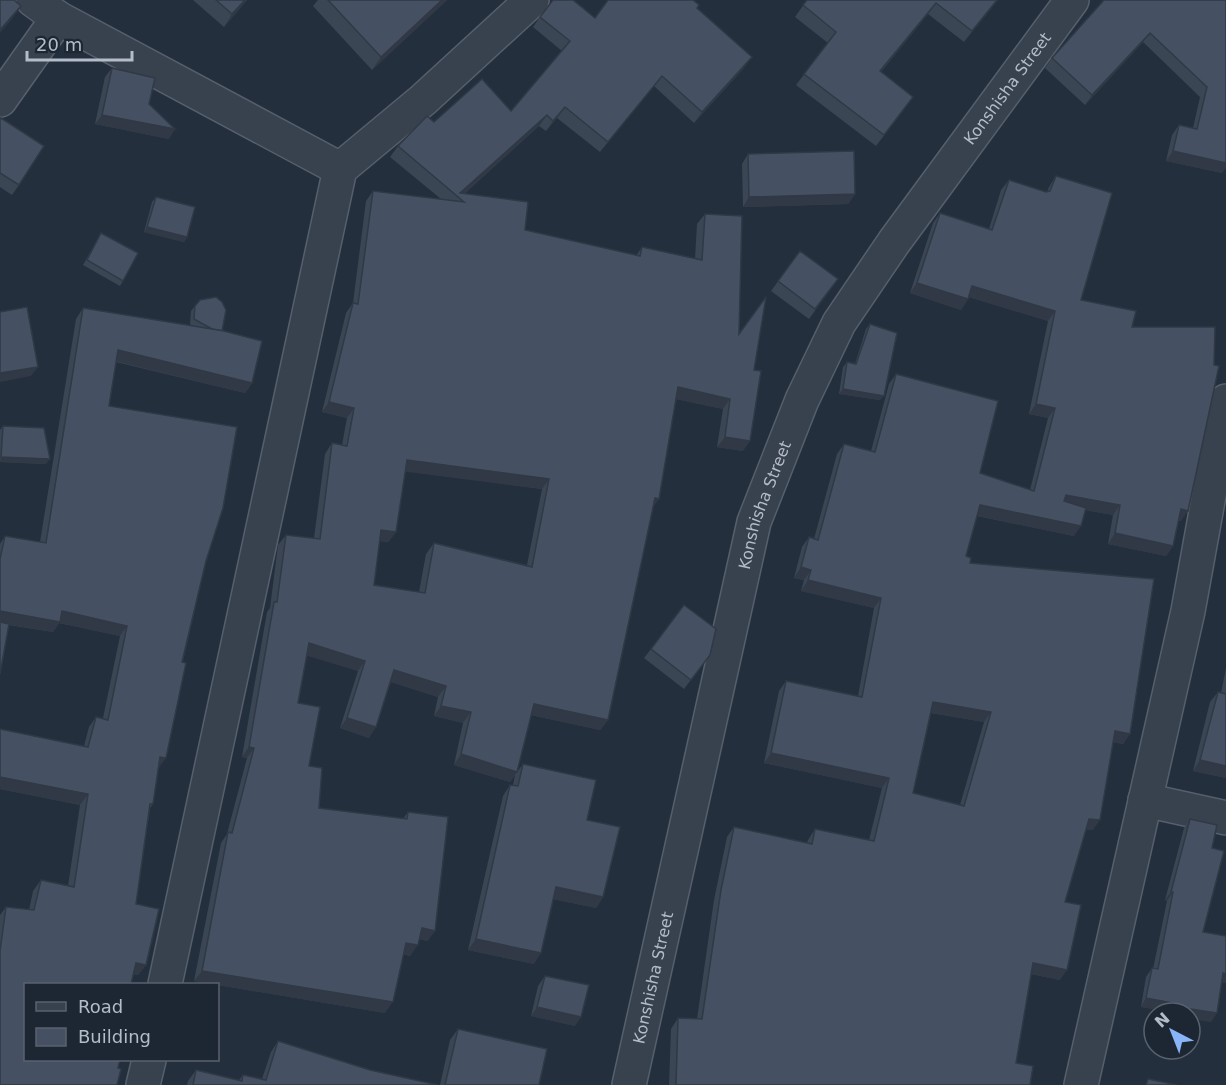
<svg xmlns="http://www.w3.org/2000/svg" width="1226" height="1085" viewBox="0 0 1226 1085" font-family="'DejaVu Sans',sans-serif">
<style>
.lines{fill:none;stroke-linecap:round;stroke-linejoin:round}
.minor-casing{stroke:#565f6c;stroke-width:36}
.minor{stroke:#38414e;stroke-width:33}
.wall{fill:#3b4654;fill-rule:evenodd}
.shaded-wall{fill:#303945}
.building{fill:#455162;stroke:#303945;stroke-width:1.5;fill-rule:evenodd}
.labels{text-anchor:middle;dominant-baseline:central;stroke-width:6;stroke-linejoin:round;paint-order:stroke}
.street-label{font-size:16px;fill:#b4bcc9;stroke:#1d2633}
</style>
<rect width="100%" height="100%" fill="#242f3e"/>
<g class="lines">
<defs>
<g id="minor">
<path d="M 33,0 L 58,18 L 340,169"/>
<path d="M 0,100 L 58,18"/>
<path d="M 1145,800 L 1226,818"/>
<path d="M 165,984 L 340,169 L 423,100 L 532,0"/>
<path d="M 143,1085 L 149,1060"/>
<path id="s1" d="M 629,1085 L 754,522 L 802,400 L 839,323 L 894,242 L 1072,0"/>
<path d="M 1081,1085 L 1188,611 L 1226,401"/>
</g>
</defs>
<!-- minor casing -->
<use href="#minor" class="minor-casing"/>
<!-- minor -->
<use href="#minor" class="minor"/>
</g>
<!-- wall -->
<g class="wall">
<path d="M 193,0 L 247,0 L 224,27 Z"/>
<path d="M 318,0 L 447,0 L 372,70 L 313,6 Z"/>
<path d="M 807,0 L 998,0 L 964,42 L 928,14 L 881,72 L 905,108 L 876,146 L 796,85 L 828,43 L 795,17 Z"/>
<path d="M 1226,0 L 1222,173 L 1166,161 L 1172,135 L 1179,125 L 1193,128 L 1200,97 L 1143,42 L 1085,105 L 1045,68 L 1052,58 Z"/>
<path d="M 697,8 L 744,68 L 694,123 L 654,86 L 600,152 L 557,118 L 546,131 L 539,126 L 464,194 L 525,230 L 636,256 L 642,247 L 695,259 L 697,224 L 705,214 L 739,334 L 754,370 L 743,451 L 717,447 L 723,409 L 676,399 L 608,720 L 600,730 L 531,715 L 517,772 L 523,764 L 587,820 L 603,897 L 596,908 L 553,899 L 534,964 L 468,950 L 503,796 L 510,785 L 513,785 L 515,775 L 510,782 L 454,765 L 463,723 L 434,716 L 438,697 L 391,682 L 369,738 L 340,728 L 358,671 L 307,655 L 298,703 L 309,766 L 319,808 L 403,819 L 408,812 L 428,941 L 419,939 L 410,956 L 403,954 L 385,1013 L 194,981 L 221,843 L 227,834 L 247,758 L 242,757 L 267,612 L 270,608 L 278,545 L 286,535 L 314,538 L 325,454 L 332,443 L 342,445 L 347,418 L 322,412 L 346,313 L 353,303 L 366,201 L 373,191 L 441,199 L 390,157 L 398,146 L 434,122 L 511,111 L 562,51 L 533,27 L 540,17 L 595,18 ZM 405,471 L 542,489 L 527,565 L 434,543 L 426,554 L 419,592 L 374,585 L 380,541 L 388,542 L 396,532 Z"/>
<path d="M 112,68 L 149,104 L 169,139 L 95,124 L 105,77 Z"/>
<path d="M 0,120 L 19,185 L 12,195 L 0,187 Z"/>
<path d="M 748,154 L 855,194 L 848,204 L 743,207 L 742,164 Z"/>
<path d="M 1056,176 L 1081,300 L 1132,327 L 1181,521 L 1178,520 L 1173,546 L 1166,556 L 1108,544 L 1113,515 L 1085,510 L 1074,536 L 977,516 L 966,556 L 970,563 L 1130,734 L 1123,744 L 1113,742 L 1093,830 L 1086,829 L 1065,902 L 1060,980 L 1031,974 L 1016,1063 L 1030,1085 L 669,1085 L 671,1029 L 678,1018 L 697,1019 L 714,900 L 727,837 L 734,827 L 807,843 L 808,840 L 815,829 L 869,840 L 882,788 L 764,763 L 779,691 L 786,681 L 858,696 L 874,608 L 801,591 L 804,580 L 794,578 L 802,547 L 809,537 L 814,539 L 837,454 L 844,444 L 871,451 L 889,384 L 896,374 L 980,473 L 1030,490 L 1048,418 L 1029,414 L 1048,321 L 969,297 L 961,310 L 910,293 L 933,223 L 940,213 L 989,229 L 1001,190 L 1009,180 L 1047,192 L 1049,187 ZM 931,713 L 984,722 L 960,805 L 913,793 Z"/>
<path d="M 156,197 L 187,237 L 184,242 L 144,232 L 152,202 Z"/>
<path d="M 101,233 L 123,281 L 120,286 L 83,265 Z"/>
<path d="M 800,251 L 838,279 L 809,319 L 771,291 Z"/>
<path d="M 195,306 L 222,331 L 252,383 L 245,393 L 116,362 L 109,406 L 206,561 L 158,769 L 153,804 L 150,808 L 136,904 L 146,965 L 138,975 L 133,974 L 26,984 L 118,1068 L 0,1085 L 0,915 L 6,907 L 29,910 L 33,891 L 41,880 L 68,886 L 80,805 L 0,789 L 0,729 L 84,746 L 89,727 L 96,717 L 103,718 L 120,636 L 59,623 L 53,632 L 9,625 L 0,674 L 0,544 L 5,536 L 40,542 L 76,319 L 83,308 L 194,327 L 190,324 L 191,311 Z"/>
<path d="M 870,324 L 880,400 L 839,394 L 843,367 L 847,362 L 855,364 L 866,329 Z"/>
<path d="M 3,426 L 46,464 L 0,462 L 0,430 Z"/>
<path d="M 651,649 L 703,664 L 684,689 L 644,658 Z"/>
<path d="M 1226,668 L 1226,778 L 1193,771 L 1210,702 L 1218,692 L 1221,693 Z"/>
<path d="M 1190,819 L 1212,848 L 1203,932 L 1226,940 L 1226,983 L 1221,982 L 1211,1022 L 1190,1013 L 1172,1013 L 1172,1012 L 1141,1007 L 1146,977 L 1152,968 L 1153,969 L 1167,901 L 1165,900 L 1184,828 Z"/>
<path d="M 545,976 L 575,1026 L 531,1016 L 538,986 Z"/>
<path d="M 458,1029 L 539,1085 L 440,1085 L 450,1040 Z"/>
<path d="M 278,1041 L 370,1070 L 438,1085 L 187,1085 L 188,1081 L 196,1070 L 239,1080 L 243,1075 L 262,1079 L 271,1052 Z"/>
</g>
<!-- shaded-wall -->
<g class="shaded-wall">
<path d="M 245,0 L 247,0 L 224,27 L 232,14 Z"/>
<path d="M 442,0 L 447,0 L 372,70 L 381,57 Z"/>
<path d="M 997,0 L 998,0 L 964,42 L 972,31 Z"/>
<path d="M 936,3 L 928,14 L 872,83 L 880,71 Z"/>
<path d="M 21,6 L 12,19 L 0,33 L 0,30 Z"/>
<path d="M 1150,33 L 1143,42 L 1085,105 L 1092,95 Z"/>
<path d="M 752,57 L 744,68 L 694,123 L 702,112 Z"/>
<path d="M 565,107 L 557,118 L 546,131 L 553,121 Z"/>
<path d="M 102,115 L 175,129 L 169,139 L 95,124 Z"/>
<path d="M 547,115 L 539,126 L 459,198 L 460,193 Z"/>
<path d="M 1173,151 L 1226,163 L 1226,168 L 1222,173 L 1166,161 Z"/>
<path d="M 855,194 L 848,204 L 743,207 L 749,197 Z"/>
<path d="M 147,227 L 187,237 L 184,242 L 144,232 Z"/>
<path d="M 917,283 L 968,299 L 961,310 L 910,293 Z"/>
<path d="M 972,286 L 1055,311 L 1048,321 L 965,296 Z"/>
<path d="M 118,350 L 252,383 L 245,393 L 111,360 Z"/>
<path d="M 38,367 L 31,376 L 0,382 L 0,373 Z"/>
<path d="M 678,387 L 730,399 L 723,409 L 670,398 Z"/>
<path d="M 843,389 L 884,396 L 880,400 L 839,394 Z"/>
<path d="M 329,402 L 354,408 L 347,418 L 322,412 Z"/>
<path d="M 1036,404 L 1055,408 L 1048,418 L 1029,414 Z"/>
<path d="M 725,437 L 750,441 L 743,451 L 717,447 Z"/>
<path d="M 1,457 L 50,459 L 46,464 L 0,462 Z"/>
<path d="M 407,460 L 549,479 L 542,489 L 400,471 Z"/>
<path d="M 1066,495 L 1120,505 L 1113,515 L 1059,505 Z"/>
<path d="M 655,498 L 659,499 L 652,509 Z"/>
<path d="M 980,505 L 1081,526 L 1074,536 L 973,515 Z"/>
<path d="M 1181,509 L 1188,511 L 1181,521 L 1174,519 Z"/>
<path d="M 381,530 L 396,532 L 388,542 L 374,540 Z"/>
<path d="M 1115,533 L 1173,546 L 1166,556 L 1108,544 Z"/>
<path d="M 801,567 L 811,570 L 804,580 L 794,578 Z"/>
<path d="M 808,580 L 881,598 L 874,608 L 801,591 Z"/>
<path d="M 0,611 L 62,611 L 127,626 L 120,636 L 59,623 L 53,632 L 0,623 Z"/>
<path d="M 309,643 L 365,661 L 358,671 L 301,654 Z"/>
<path d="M 394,670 L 446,686 L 438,697 L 387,681 Z"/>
<path d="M 933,702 L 991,712 L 984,722 L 926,712 Z"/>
<path d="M 534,704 L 608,720 L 600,730 L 526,714 Z"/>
<path d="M 441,706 L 471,712 L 463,723 L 434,716 Z"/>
<path d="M 347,718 L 376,727 L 369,738 L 340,728 Z"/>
<path d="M 1115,731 L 1130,734 L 1123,744 L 1108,741 Z"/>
<path d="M 249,747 L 254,748 L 247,758 L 242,757 Z"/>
<path d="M 771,753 L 889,778 L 882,788 L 764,763 Z"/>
<path d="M 461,754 L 517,772 L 510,782 L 454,765 Z"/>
<path d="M 160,757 L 166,758 L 158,769 Z"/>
<path d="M 1200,760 L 1226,766 L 1226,778 L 1193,771 Z"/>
<path d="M 0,777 L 88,794 L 80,805 L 0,789 Z"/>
<path d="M 1089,819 L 1100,820 L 1093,830 L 1082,829 Z"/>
<path d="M 556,887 L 603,897 L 596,908 L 548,898 Z"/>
<path d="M 1171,892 L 1173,892 L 1167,901 L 1165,900 Z"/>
<path d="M 422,928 L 435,931 L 428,941 L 414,938 Z"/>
<path d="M 476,939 L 541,953 L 534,964 L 468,950 Z"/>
<path d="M 406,943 L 418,945 L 410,956 L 398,953 Z"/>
<path d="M 136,963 L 146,965 L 138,975 L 129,973 Z"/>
<path d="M 1033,963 L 1067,970 L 1060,980 L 1026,973 Z"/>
<path d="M 202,971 L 393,1002 L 385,1013 L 194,981 Z"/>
<path d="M 1223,973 L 1226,974 L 1226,983 L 1217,982 Z"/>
<path d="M 1146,998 L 1178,1004 L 1172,1012 L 1141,1007 Z"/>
<path d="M 537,1007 L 581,1017 L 575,1026 L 531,1016 Z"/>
<path d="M 1177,1007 L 1217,1013 L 1211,1022 L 1190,1019 L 1190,1013 L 1173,1013 Z"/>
</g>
<!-- building -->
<g class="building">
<path d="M 0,0 L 14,0 L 21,6 L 0,30 Z"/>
<path d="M 216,0 L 245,0 L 232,14 Z"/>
<path d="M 328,0 L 442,0 L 381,57 Z"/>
<path d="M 553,0 L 573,0 L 595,18 L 608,0 L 693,0 L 699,5 L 697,8 L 752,57 L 702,112 L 662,76 L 608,142 L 565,107 L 553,121 L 547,115 L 460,193 L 528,202 L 525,230 L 640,256 L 642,247 L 702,260 L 705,214 L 742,216 L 739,334 L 766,297 L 754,370 L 761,371 L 750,441 L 725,437 L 730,399 L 678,387 L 659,499 L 655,498 L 608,720 L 534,704 L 517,772 L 461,754 L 471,712 L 441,706 L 446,686 L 394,670 L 376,727 L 347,718 L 365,661 L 309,643 L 298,703 L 320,707 L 309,766 L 322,768 L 319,808 L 407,819 L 408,812 L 448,817 L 435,931 L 422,928 L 418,945 L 406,943 L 393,1002 L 202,971 L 228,832 L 232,833 L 254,748 L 249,747 L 274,602 L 277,602 L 286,535 L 320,539 L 332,443 L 347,446 L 354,408 L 329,402 L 353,303 L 358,304 L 373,191 L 464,202 L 398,146 L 427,116 L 434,122 L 482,79 L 511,111 L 570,41 L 540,17 ZM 407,460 L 549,479 L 532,567 L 434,543 L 425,593 L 374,585 L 381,530 L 396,532 Z"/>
<path d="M 807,0 L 997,0 L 972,31 L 936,3 L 880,71 L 913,97 L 884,135 L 804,74 L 836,32 L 803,5 Z"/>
<path d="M 1104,0 L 1226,0 L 1226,163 L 1173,151 L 1179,125 L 1197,129 L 1207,87 L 1150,33 L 1092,95 L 1052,58 Z"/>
<path d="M 112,68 L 155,78 L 149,104 L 175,129 L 102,115 Z"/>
<path d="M 1,118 L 44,146 L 19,185 L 0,173 L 0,120 Z"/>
<path d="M 854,151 L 855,194 L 749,197 L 748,154 Z"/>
<path d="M 1056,176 L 1112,193 L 1081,300 L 1136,311 L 1132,327 L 1215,327 L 1214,365 L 1219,366 L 1188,511 L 1181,509 L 1173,546 L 1115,533 L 1120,505 L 1066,495 L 1064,501 L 1086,508 L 1081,526 L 980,505 L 966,556 L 971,558 L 970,563 L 1154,579 L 1130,734 L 1115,731 L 1100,820 L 1089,819 L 1065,902 L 1081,905 L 1067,970 L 1033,963 L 1016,1063 L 1033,1066 L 1030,1085 L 676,1085 L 678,1018 L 702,1019 L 721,890 L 734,827 L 812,844 L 815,829 L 874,841 L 889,778 L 771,753 L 786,681 L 862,697 L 881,598 L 808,580 L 811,570 L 801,567 L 809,537 L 818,540 L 844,444 L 875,452 L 896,374 L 998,401 L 980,473 L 1034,491 L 1055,408 L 1036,404 L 1055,311 L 972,286 L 968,299 L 917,283 L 940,213 L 992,230 L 1009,180 L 1046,192 L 1050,191 ZM 933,702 L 991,712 L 964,806 L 913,793 Z"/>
<path d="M 156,197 L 195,207 L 187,237 L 147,227 Z"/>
<path d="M 101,233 L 138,253 L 123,281 L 87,260 Z"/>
<path d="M 800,251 L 838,279 L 815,309 L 778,281 Z"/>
<path d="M 216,297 L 222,302 L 226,310 L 222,331 L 212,329 L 194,319 L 195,306 L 200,300 Z"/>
<path d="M 27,307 L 38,367 L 0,373 L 0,312 Z"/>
<path d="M 83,308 L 224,331 L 262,341 L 252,383 L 118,350 L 109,406 L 237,427 L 223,508 L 206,561 L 182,662 L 186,663 L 166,758 L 160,757 L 153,804 L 150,804 L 136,904 L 159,909 L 146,965 L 136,963 L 131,984 L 26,984 L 26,1059 L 120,1059 L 118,1068 L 121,1069 L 117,1085 L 0,1085 L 0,951 L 6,907 L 34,910 L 41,880 L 74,887 L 88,794 L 0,777 L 0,729 L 88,747 L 96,717 L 108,720 L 127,626 L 62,611 L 60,622 L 0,611 L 0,559 L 5,536 L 46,543 Z"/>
<path d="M 870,324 L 897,333 L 884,396 L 843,389 L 847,362 L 856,364 Z"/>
<path d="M 3,426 L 44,428 L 50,459 L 1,457 Z"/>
<path d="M 684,605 L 716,629 L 710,655 L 691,680 L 651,649 Z"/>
<path d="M 0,622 L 9,624 L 0,674 Z"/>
<path d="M 1218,692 L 1226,694 L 1226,766 L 1200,760 Z"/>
<path d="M 523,764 L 596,780 L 587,820 L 620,827 L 603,897 L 556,887 L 541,953 L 476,939 L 510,785 L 518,786 Z"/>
<path d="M 1190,819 L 1217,825 L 1212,848 L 1224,851 L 1203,932 L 1226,936 L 1226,974 L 1223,973 L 1217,1013 L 1177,1007 L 1178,1004 L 1146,998 L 1152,968 L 1158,969 L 1173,892 L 1171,892 Z"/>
<path d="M 545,976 L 589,985 L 581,1017 L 537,1007 Z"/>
<path d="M 458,1029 L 547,1049 L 539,1085 L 445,1085 Z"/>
<path d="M 278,1041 L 370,1070 L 438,1085 L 193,1085 L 196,1070 L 242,1081 L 243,1075 L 266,1080 Z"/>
<path d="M 1148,1079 L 1177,1085 L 1146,1085 Z"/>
</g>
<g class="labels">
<!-- street labels -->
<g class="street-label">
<text stroke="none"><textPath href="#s1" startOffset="1082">Konshisha Street</textPath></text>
<text stroke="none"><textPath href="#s1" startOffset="596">Konshisha Street</textPath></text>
<text stroke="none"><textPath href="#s1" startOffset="110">Konshisha Street</textPath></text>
</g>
</g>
<!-- legend -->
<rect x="24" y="983" width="195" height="78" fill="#1d2633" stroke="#59626f" stroke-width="1.5"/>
<rect x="36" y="1002" width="30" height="9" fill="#38414e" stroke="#59626f" stroke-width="1.5"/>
<text x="78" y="1013" font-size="18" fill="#b4bcc9">Road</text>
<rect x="36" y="1028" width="30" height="18" fill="#455162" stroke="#59626f" stroke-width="1.5"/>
<text x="78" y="1043" font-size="18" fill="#b4bcc9">Building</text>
<!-- north arrow -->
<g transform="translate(1172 1031) rotate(318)"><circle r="28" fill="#1d2633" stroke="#59626f" stroke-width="1.5"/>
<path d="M0-4.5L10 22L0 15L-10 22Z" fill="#8ab4f8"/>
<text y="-9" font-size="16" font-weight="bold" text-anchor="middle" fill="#b4bcc9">N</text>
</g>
<!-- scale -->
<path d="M27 51v9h105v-9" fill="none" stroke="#b4bcc9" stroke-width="3"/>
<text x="36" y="51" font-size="18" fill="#b4bcc9" stroke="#1d2633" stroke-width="4.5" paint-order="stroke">20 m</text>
</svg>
